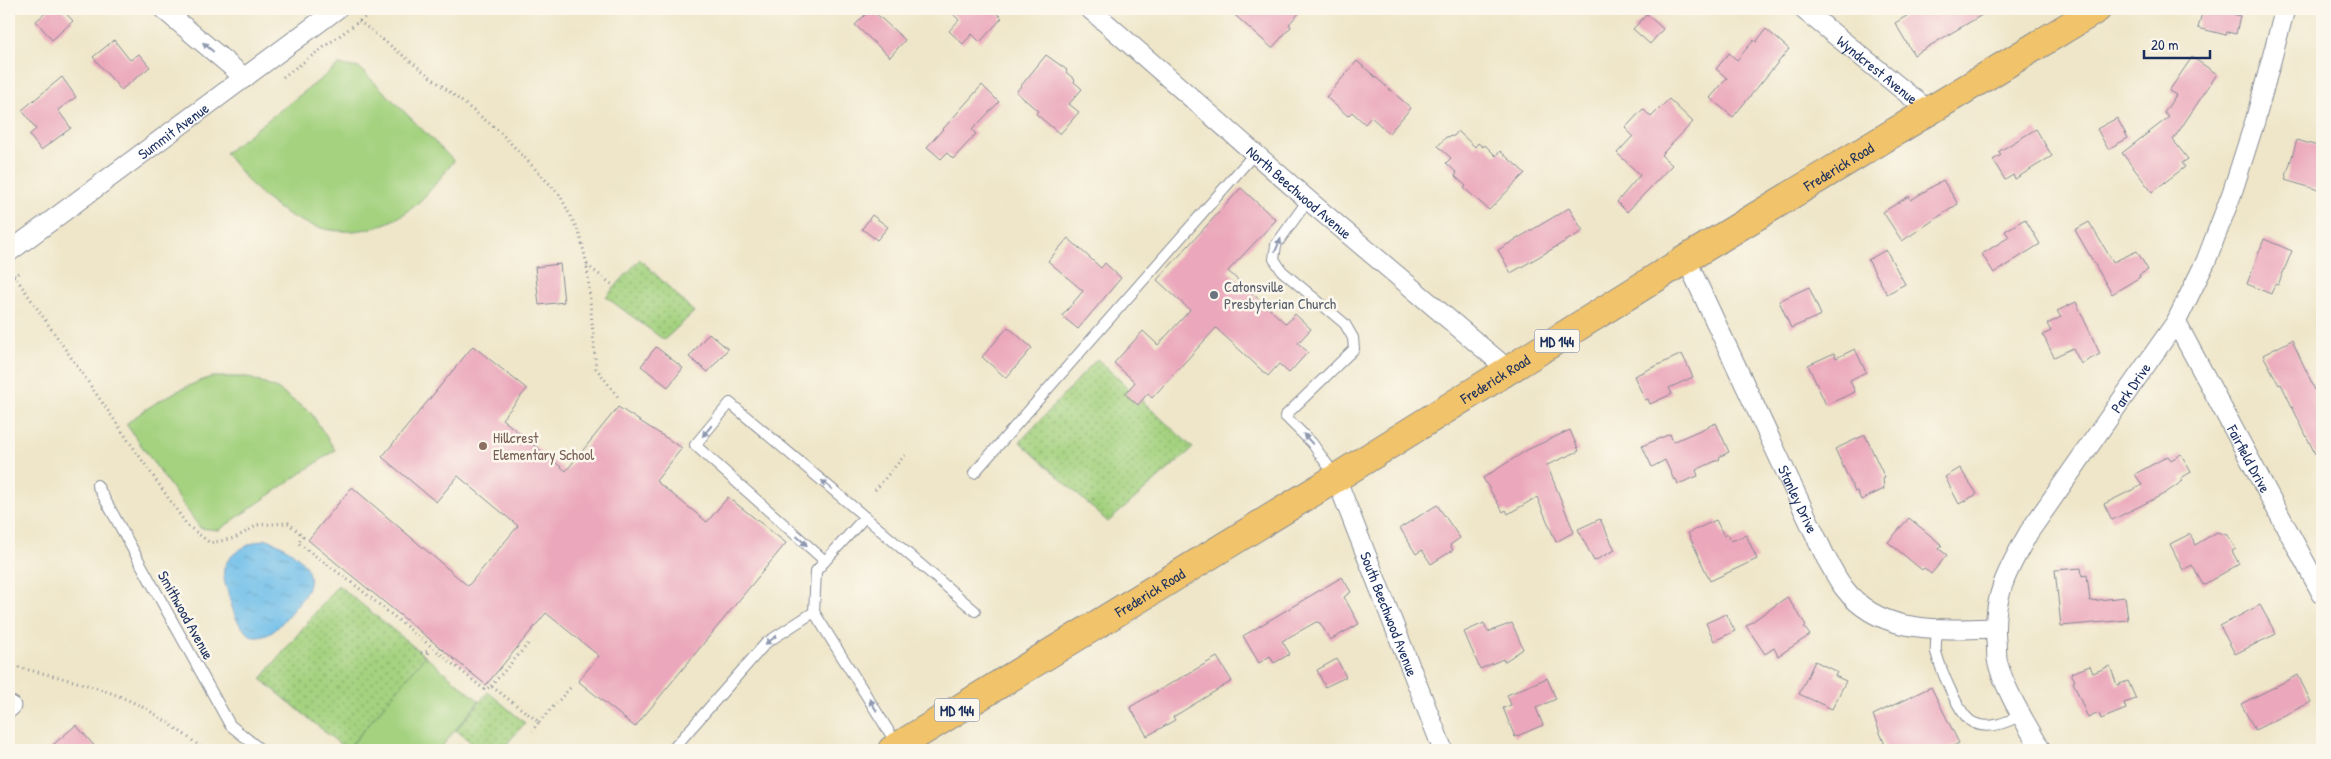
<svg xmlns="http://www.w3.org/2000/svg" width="2331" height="759" viewBox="0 0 2331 759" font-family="'Patrick Hand',sans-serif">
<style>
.green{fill:#a4d27f;stroke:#60806e}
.park{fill:url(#park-dots);stroke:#60806e}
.water{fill:url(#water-ripples);stroke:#4476a4}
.building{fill:#eba7bb}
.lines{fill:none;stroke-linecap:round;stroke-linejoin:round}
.service-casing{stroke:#858a94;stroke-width:12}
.minor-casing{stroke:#858a94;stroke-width:21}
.primary-casing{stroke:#858a94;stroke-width:30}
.path{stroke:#858a94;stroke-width:3;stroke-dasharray:1 4;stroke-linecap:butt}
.service{stroke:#fff;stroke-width:10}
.minor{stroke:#fff;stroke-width:19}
.primary{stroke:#f1c36a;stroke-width:28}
.oneway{fill:#8d97ae}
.worship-dot{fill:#6b7280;stroke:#fbf7ec;stroke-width:2}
.education-dot{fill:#8d6e63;stroke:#fbf7ec;stroke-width:2}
.labels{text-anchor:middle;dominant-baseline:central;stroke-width:5;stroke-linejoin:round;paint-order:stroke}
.shield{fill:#fbf7ec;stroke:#5e6b89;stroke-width:1}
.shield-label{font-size:14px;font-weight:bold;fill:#1b2f5e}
.street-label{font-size:15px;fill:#1b2f5e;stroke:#fbf7ec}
.worship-label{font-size:15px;fill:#5b616d;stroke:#fbf7ec;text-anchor:start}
.education-label{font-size:15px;fill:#785e54;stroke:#fbf7ec;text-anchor:start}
</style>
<defs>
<pattern id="park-dots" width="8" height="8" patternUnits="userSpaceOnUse" patternTransform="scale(1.25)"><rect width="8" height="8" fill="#a4d27f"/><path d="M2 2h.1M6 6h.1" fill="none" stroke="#85ab6b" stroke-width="1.8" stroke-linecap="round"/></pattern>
<pattern id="water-ripples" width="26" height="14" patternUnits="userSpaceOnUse" patternTransform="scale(1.25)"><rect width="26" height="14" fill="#6ebee9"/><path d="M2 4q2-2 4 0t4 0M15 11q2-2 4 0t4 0" fill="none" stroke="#5a9bc0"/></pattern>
</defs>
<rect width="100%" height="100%" fill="#fbf7ec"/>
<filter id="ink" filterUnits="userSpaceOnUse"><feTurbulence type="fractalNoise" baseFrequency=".02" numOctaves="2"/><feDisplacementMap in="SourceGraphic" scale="10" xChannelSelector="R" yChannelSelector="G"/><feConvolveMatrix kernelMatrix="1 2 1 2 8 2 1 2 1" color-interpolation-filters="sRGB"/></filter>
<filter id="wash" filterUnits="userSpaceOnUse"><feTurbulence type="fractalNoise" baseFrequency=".0096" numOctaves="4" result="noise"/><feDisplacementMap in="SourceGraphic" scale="20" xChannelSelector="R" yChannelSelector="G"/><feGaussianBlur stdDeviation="1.12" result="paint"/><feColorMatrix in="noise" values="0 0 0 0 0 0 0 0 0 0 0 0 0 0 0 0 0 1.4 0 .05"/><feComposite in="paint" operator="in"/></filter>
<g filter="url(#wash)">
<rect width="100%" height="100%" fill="#efe6c9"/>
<!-- green -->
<g class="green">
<path d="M 339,65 L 360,68 L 454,161 C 440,178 425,199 407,212 C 358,244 306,234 263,196 C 249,184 237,167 225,153 Z"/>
<path d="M 211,377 L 247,377 L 277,389 L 311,413 L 335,450 L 219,530 L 200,528 L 126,424 C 152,403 178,389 211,377 Z"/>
<path d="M 425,656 L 479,701 L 439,750 L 347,750 Z"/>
</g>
<!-- park -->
<g class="park">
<path d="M 640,259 L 694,312 L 664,340 L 606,297 Z"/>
<path d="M 1097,359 L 1193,448 L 1108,522 L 1020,442 Z"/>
<path d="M 338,585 L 425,656 L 347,750 L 261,679 Z"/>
<path d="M 488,692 L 525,723 L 505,746 L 480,750 L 456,730 Z"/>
</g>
<!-- water -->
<path class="water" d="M 267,539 C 284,545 317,564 308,587 C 305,597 296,605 290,613 C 279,626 272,638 253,637 C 238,626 234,616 230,599 C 227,589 222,578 224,569 C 228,552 252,542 267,539 Z"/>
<g id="blocks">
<!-- building -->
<g class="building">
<path d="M 50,9 L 62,9 L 73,21 L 52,40 L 36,21 Z"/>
<path d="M 871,9 L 905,40 L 890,57 L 855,25 Z"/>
<path d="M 948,9 L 992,9 L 1002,18 L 980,42 L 972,34 L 963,44 L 949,31 L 959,20 Z"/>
<path d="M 1228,9 L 1303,9 L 1289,24 L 1291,27 L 1272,48 Z"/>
<path d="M 1918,9 L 1992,9 L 1914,55 L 1895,23 Z"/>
<path d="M 2203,9 L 2234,9 L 2233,14 L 2240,16 L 2236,34 L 2227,32 L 2226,35 L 2198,28 Z"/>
<path d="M 1647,14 L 1663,29 L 1650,44 L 1633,29 Z"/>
<path d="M 1766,29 L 1789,49 L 1733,117 L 1710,98 L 1727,78 L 1716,69 L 1729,53 L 1737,60 L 1754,40 L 1756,42 Z"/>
<path d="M 114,40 L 130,60 L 139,54 L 150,67 L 121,90 L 93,57 Z"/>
<path d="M 1046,55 L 1067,70 L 1066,72 L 1075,80 L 1074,82 L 1082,89 L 1069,104 L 1079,112 L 1060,134 L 1036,114 L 1038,111 L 1016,92 Z"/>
<path d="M 2192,57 L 2217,74 L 2173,140 L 2188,159 L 2182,163 L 2185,167 L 2152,192 L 2122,153 L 2169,117 L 2164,113 L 2176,95 L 2169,91 Z"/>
<path d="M 1357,61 L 1411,108 L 1389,133 L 1371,117 L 1365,124 L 1352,112 L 1348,116 L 1326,97 Z"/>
<path d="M 62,77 L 76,97 L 58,110 L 71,128 L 41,150 L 29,135 L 36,129 L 22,110 Z"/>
<path d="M 982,85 L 999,102 L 972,130 L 976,134 L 953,159 L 947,153 L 941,159 L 927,147 Z"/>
<path d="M 1669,99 L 1693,122 L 1661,155 L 1672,165 L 1627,212 L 1617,202 L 1640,175 L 1617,153 L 1633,136 L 1625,128 L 1643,109 L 1651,117 Z"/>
<path d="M 2117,118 L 2128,138 L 2108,149 L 2097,129 Z"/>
<path d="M 2036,129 L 2052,156 L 2015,179 L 2013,175 L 2005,180 L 1993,160 L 2001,155 L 1998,152 Z"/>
<path d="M 1458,131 L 1475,147 L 1478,143 L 1483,147 L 1485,145 L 1496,156 L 1500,151 L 1525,173 L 1489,210 L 1464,188 L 1466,186 L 1455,176 L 1457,173 L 1446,163 L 1451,158 L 1438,146 L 1446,137 L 1454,136 Z"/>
<path d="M 2297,140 L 2321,147 L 2318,156 L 2322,157 L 2322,191 L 2285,180 Z"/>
<path d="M 1943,180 L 1958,204 L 1902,241 L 1883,212 L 1909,196 L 1911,200 Z"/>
<path d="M 1241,188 L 1276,220 L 1228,271 L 1286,324 L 1295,314 L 1311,329 L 1298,343 L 1308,352 L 1289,373 L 1279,364 L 1268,376 L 1216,328 L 1152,398 L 1148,393 L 1138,405 L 1125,394 L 1135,382 L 1114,363 L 1143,331 L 1158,345 L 1190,310 L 1157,280 Z"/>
<path d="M 1569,208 L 1583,231 L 1511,273 L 1498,250 Z"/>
<path d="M 872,215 L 888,227 L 877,240 L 862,229 Z"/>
<path d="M 2025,219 L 2040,244 L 1994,273 L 1982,254 L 2009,237 L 2005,231 Z"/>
<path d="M 2089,222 L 2113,262 L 2137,251 L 2148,270 L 2139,275 L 2140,277 L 2112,294 L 2075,230 Z"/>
<path d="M 1068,238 L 1101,268 L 1105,263 L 1121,278 L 1078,329 L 1062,316 L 1083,291 L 1048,261 Z"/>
<path d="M 2264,239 L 2292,251 L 2278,285 L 2275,284 L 2271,294 L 2247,284 Z"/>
<path d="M 1886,250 L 1905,284 L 1887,294 L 1868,260 Z"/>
<path d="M 560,264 L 564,302 L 539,305 L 535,267 Z"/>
<path d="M 1809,287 L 1821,315 L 1791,328 L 1779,301 Z"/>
<path d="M 2076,302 L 2100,354 L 2081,364 L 2073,348 L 2054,357 L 2043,335 L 2051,331 L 2047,324 L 2061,317 L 2057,311 Z"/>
<path d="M 1008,327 L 1032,348 L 1006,378 L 982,357 Z"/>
<path d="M 709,333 L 728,349 L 708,372 L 689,357 Z"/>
<path d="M 2292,340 L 2322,405 L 2322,468 L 2281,384 L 2279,385 L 2263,355 Z"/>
<path d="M 473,346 L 527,389 L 502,419 L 566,471 L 618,407 L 682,448 L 656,481 L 707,522 L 728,497 L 786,543 L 635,727 L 578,681 L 599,656 L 546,613 L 486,685 L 308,540 L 352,487 L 468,586 L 518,526 L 458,476 L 436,502 L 382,457 Z"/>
<path d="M 656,347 L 683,368 L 668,387 L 641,366 Z"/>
<path d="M 1855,349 L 1866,372 L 1850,380 L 1855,392 L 1826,405 L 1808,365 L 1834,353 L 1836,358 Z"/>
<path d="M 1682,354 L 1693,377 L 1669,388 L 1672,394 L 1650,404 L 1648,399 L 1645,400 L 1634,376 Z"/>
<path d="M 1716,423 L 1729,452 L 1719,457 L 1720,459 L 1696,470 L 1698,476 L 1678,484 L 1676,479 L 1674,480 L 1665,460 L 1652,467 L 1642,446 L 1670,434 L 1673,442 Z"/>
<path d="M 1570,430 L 1579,451 L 1547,465 L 1574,532 L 1556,542 L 1537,497 L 1508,514 L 1506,510 L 1503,512 L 1483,478 L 1527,450 Z"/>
<path d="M 1865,435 L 1885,478 L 1883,479 L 1884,489 L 1861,500 L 1857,491 L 1855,492 L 1835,449 Z"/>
<path d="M 2181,454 L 2191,472 L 2181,478 L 2183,481 L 2164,494 L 2112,520 L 2104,504 L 2142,485 L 2135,474 L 2168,456 L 2171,460 Z"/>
<path d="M 1960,468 L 1977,494 L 1959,504 L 1945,477 Z"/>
<path d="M 1437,505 L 1460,538 L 1450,545 L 1453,550 L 1431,564 L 1422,550 L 1416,554 L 1400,528 Z"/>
<path d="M 1909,518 L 1942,545 L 1939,549 L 1947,555 L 1931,574 L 1924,568 L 1922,570 L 1888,542 Z"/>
<path d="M 1600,519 L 1615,550 L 1594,561 L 1578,529 Z"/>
<path d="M 1716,520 L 1724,536 L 1728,534 L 1731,541 L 1746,535 L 1757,559 L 1710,581 L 1688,533 Z"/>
<path d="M 2217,532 L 2227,535 L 2236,549 L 2232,551 L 2239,564 L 2203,585 L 2192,565 L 2183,570 L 2170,544 L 2190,534 L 2195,545 Z"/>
<path d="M 2081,568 L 2082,576 L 2087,575 L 2090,601 L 2125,597 L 2128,620 L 2061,626 L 2055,570 Z"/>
<path d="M 1342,577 L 1351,592 L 1344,597 L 1359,624 L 1330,640 L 1320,623 L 1316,622 L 1282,641 L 1290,654 L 1274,663 L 1270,656 L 1259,663 L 1243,636 Z"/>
<path d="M 1787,597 L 1806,625 L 1804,627 L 1810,635 L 1778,656 L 1774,648 L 1765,654 L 1746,626 Z"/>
<path d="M 2260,605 L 2276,634 L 2235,654 L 2220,626 Z"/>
<path d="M 1726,614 L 1735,631 L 1714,641 L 1706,623 Z"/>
<path d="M 1484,623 L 1488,632 L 1512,623 L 1523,649 L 1504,662 L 1503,659 L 1480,669 L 1464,632 Z"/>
<path d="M 1217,657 L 1232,681 L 1173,717 L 1175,720 L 1147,736 L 1130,707 Z"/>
<path d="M 1337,659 L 1346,677 L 1325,687 L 1317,670 Z"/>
<path d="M 1815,661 L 1837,672 L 1835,676 L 1846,681 L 1832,709 L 1799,694 Z"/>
<path d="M 2090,666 L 2093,673 L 2110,666 L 2117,685 L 2128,681 L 2136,699 L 2124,703 L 2126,709 L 2101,719 L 2099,713 L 2088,718 L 2073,682 L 2075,681 L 2071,673 Z"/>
<path d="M 2298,675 L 2311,702 L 2255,730 L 2241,704 Z"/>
<path d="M 1547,678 L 1556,699 L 1536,708 L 1543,725 L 1515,737 L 1503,708 L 1511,705 L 1507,695 Z"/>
<path d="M 1931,687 L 1959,743 L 1946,750 L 1887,750 L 1873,715 Z"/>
<path d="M 76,725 L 98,750 L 47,750 Z"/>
</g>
</g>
</g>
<g filter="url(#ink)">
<use href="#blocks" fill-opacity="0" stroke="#858a94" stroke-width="1"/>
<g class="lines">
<defs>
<g id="service">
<path d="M 1308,200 L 1276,245 L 1274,259 L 1282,271 L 1345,324 L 1353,338 L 1354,349 L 1285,416 L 1312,443 L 1336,477"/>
<path d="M 974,473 L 1255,153"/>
<path d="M 97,485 L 230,725 L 261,750"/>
<path d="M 825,561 L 695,445 L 730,403 L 865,517"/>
<path d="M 814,612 L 816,571 L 865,517 L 975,611"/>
<path d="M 1937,629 C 1937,636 1935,645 1936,652 C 1940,667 1959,717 1974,723 C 1990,730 2007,722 2022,715"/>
<path d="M 672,750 L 766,643 L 814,612 L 898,746"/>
</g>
<g id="minor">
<path d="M 163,9 L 245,78"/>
<path id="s1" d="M 1090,9 L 1308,200 L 1510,371"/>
<path id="s2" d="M 1803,9 L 1929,111"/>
<path id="s3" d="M 9,252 L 337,9"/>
<path id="s4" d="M 1686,259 L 1826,558 C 1832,568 1837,579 1844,588 C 1880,636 1942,629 1995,628"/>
<path id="s5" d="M 2176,322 L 2322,594"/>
<path id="s6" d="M 1336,478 L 1443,750"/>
<path d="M 9,708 L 11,706"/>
<path id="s7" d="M 2041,750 C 2026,723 2007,694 1998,664 C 1996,657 1997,648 1996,641 C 1992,597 2008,569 2029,532 L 2176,322 L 2206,261 L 2232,193 L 2255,121 L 2285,9"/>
</g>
<g id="primary">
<path id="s8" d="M 892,750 L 1336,478 L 1686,259 L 2097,9"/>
</g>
</defs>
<!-- service casing -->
<use href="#service" class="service-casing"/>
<!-- minor casing -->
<use href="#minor" class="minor-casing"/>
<!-- primary casing -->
<use href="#primary" class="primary-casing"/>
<!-- path -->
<g class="path">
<path d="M 359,21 L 498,130 L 560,195 L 580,235 L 587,265 L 596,368 L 618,397"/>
<path d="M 283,77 L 376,9"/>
<path d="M 587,265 L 614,286"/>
<path d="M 14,275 L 187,525 L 210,543 L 235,538 L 258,525 L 288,523 L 303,536 L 298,543 L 355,585 L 485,690 L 491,686 L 539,722 L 532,731"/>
<path d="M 9,279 L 21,271"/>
<path d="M 875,490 L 905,455"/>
<path d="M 421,653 L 429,651 L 427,658"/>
<path d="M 9,665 C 48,675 90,683 128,700 C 156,712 181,732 205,750"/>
<path d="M 491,686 L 529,643"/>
<path d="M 539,722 L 572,686"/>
</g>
<!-- service -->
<use href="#service" class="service"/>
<!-- minor -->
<use href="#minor" class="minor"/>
<!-- primary -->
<use href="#primary" class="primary"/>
</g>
<!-- one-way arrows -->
<defs><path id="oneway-solid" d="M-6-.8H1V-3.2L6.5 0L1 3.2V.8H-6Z" transform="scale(1.25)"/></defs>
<g class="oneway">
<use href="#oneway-solid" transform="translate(208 47) rotate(-139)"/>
<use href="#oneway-solid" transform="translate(1278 245) rotate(-67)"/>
<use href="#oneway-solid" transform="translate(707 431) rotate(130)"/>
<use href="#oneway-solid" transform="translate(1308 439) rotate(-133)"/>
<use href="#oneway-solid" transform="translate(827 485) rotate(-140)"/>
<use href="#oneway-solid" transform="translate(802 541) rotate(42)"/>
<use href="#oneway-solid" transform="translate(771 640) rotate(144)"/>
<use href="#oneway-solid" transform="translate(873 705) rotate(-122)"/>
</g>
</g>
<!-- markers -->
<circle class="worship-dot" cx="1214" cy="295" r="5"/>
<circle class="education-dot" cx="483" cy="446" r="5"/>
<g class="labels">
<!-- shield labels -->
<g class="shield">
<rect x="1534.5" y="329.5" width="45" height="23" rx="4"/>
<rect x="934.5" y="698.5" width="45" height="23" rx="4"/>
</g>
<g class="shield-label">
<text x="1557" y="341">MD 144</text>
<text x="957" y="710">MD 144</text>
</g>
<!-- street labels -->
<g class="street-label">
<text stroke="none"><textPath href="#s2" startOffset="96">Wyndcrest Avenue</textPath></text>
<text stroke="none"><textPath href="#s3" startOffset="204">Summit Avenue</textPath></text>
<text stroke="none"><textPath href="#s8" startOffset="1112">Frederick Road</textPath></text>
<text stroke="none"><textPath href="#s1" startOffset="278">North Beechwood Avenue</textPath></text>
<text stroke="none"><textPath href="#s8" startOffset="708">Frederick Road</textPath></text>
<text stroke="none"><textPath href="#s7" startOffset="412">Park Drive</textPath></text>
<text stroke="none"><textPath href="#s5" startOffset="155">Fairfield Drive</textPath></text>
<text stroke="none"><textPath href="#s4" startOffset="265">Stanley Drive</textPath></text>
<text stroke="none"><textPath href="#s8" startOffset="302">Frederick Road</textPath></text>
<text stroke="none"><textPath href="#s6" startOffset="146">South Beechwood Avenue</textPath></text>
<text transform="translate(186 615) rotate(61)">Smithwood Avenue</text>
</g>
<!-- worship labels -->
<g class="worship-label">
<text x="1224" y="286">Catonsville<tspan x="1224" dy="17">Presbyterian Church</tspan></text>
</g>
<!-- education labels -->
<g class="education-label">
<text x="493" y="437">Hillcrest<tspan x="493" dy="17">Elementary School</tspan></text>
</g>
</g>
<!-- margin -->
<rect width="2331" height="759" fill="none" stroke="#fbf7ec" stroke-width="30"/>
<!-- scale -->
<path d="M2144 50v8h66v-8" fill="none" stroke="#1b2f5e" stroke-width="2.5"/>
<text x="2151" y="50" font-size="15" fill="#1b2f5e" stroke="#fbf7ec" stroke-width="4" paint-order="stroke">20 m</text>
</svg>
